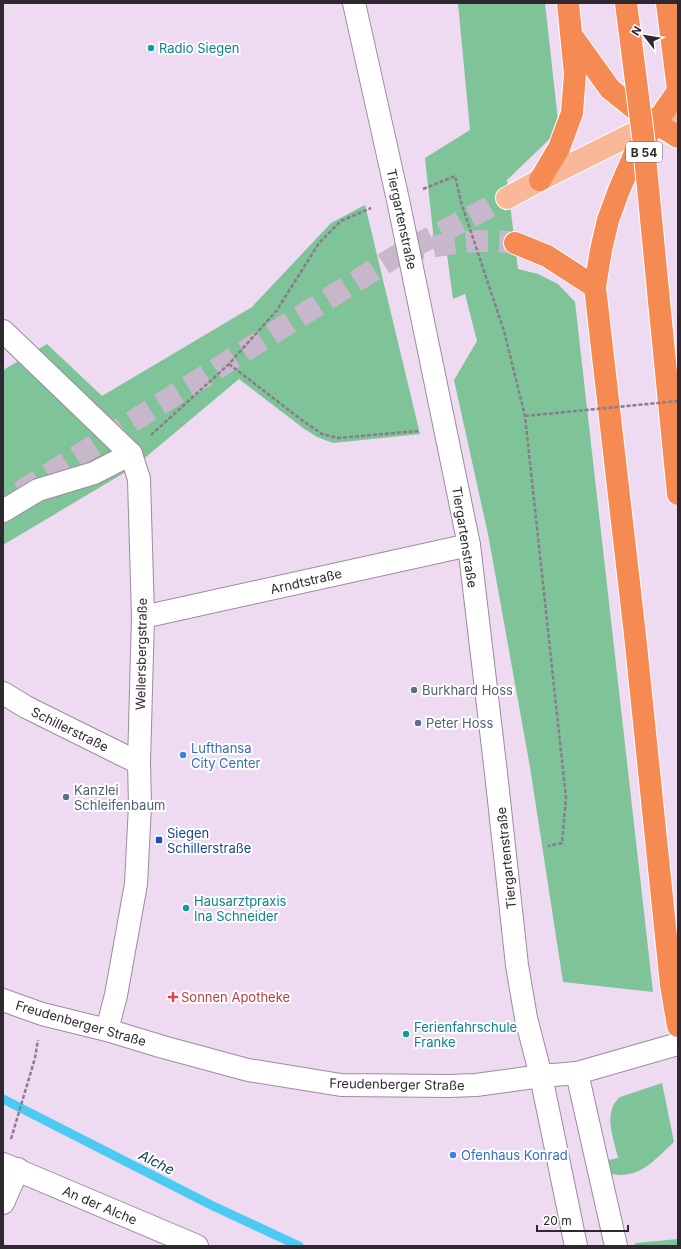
<svg xmlns="http://www.w3.org/2000/svg" width="681" height="1249" viewBox="0 0 681 1249" font-family="Inter,sans-serif">
<style>
.green{fill:#7ec498}
.lines{fill:none;stroke-linecap:round;stroke-linejoin:round}
.stream{stroke:#4dcaf2;stroke-width:9}
.major-tunnel{stroke:#c8b6ca;stroke-width:22;stroke-dasharray:22 11;stroke-linecap:butt}
.highway-tunnel{stroke:#c8b6ca;stroke-width:22;stroke-dasharray:22 11;stroke-linecap:butt}
.minor-casing{stroke:#9d8ba0;stroke-width:24}
.major-casing{stroke:#fff;stroke-width:24}
.highway-casing{stroke:#fff;stroke-width:24}
.path{stroke:#8a7c8b;stroke-width:2.5;stroke-dasharray:4 2;stroke-linecap:butt}
.minor{stroke:#fff;stroke-width:22}
.major{stroke:#f9b998;stroke-width:22}
.highway{stroke:#f58a53;stroke-width:22}
.highway-bridge-casing{stroke:#fff;stroke-width:24;stroke-linecap:butt}
.path-bridge{stroke:#8a7c8b;stroke-width:2.5;stroke-dasharray:4 2;stroke-linecap:butt}
.highway-bridge{stroke:#f58a53;stroke-width:22}
.culture-dot{fill:#0f9aa8;stroke:#fff;stroke-width:1.5}
.service-dot{fill:#5c6f8a;stroke:#fff;stroke-width:1.5}
.shop-dot{fill:#3f7fe0;stroke:#fff;stroke-width:1.5}
.transit-dot{fill:#1a4fb4;stroke:#fff;stroke-width:1.5}
.health-dot{fill:#e0444e;stroke:#fff;stroke-width:1.5}
.labels{text-anchor:middle;dominant-baseline:central;stroke-width:4;stroke-linejoin:round;paint-order:stroke}
.shield{fill:#fff;stroke:#6d686e;stroke-width:1}
.shield-label{font-size:12px;font-weight:bold;fill:#2f2830}
.culture-label{font-size:13px;fill:#0d838f;stroke:#fff;text-anchor:start}
.street-label{font-size:13px;fill:#2f2830;stroke:#fff}
.service-label{font-size:13px;fill:#4e5e75;stroke:#fff;text-anchor:start}
.shop-label{font-size:13px;fill:#366cbe;stroke:#fff;text-anchor:start}
.transit-label{font-size:13px;fill:#164399;stroke:#fff;text-anchor:start}
.health-label{font-size:13px;fill:#be3a42;stroke:#fff;text-anchor:start}
.water-label{font-size:14px;font-style:italic;fill:#0d4455;stroke:#fff}
</style>
<rect width="100%" height="100%" fill="#eedaf1"/>
<!-- green -->
<g class="green">
<path d="M 458,3 L 545,3 L 559,130 L 507,180 L 518,269 L 538,274 L 558,284 L 575,302 L 653,992 L 563,982 L 530,767 L 488,534 L 454,380 L 477,341 L 465,294 L 453,299 L 446,247 L 434,241 L 425,158 L 470,130 Z"/>
<path d="M 365,205 L 420,434 L 333,443 L 317,437 L 303,428 L 239,379 L 134,467 L 3,545 L 3,372 L 5,369 L 47,344 L 102,396 L 252,307 L 331,223 Z"/>
<path d="M 662,1083 L 674,1142 C 658,1156 645,1174 622,1175 C 618,1175 613,1175 610,1172 C 607,1169 606,1164 604,1161 L 618,1158 C 614,1139 602,1112 620,1097 Z"/>
<path d="M 678,1239 L 678,1246 L 633,1246 L 636,1243 Z"/>
</g>
<g class="lines">
<!-- stream -->
<path class="stream" d="M 3,1099 L 211,1205 L 299,1246"/>
<!-- major-tunnel -->
<path class="major-tunnel" d="M 20,492 L 401,253 L 507,198"/>
<!-- highway-tunnel -->
<path class="highway-tunnel" d="M 401,253 C 438,245 478,237 515,243"/>
<defs>
<g id="minor">
<path d="M 354,3 L 398,200 L 469,545 L 496,773 L 517,965 L 526,1018 L 541,1076 L 576,1246"/>
<path d="M 3,331 L 131,454 L 139,479 L 143,617 L 139,763 L 140,805 L 136,884 L 116,995 L 107,1030"/>
<path d="M 3,511 L 38,490 L 94,473 L 131,454"/>
<path d="M 143,617 L 469,545"/>
<path d="M 3,693 L 26,707 L 139,763"/>
<path d="M 3,1000 L 42,1014 L 107,1030 L 163,1047 L 248,1070 L 341,1085 L 449,1086 L 476,1085 L 541,1076 L 577,1073 L 678,1044"/>
<path d="M 577,1073 L 616,1246"/>
<path d="M 3,1164 L 197,1246"/>
<path d="M 3,1203 L 18,1169"/>
</g>
<path id="major" d="M 507,198 L 540,180 L 656,122 L 678,117"/>
<g id="highway">
<path d="M 667,3 L 678,89"/>
<path d="M 572,36 L 610,89 L 640,113 L 678,137"/>
<path d="M 678,91 L 635,153 L 619,190 L 608,220 L 601,250 L 595,287 L 635,635 L 671,985 L 678,1026"/>
<path d="M 540,180 L 559,148 L 572,113 L 575,74 L 568,3"/>
<path d="M 515,243 L 547,256 L 595,287"/>
<path d="M 659,301 L 678,494"/>
</g>
</defs>
<!-- minor casing -->
<use href="#minor" class="minor-casing"/>
<!-- major casing -->
<use href="#major" class="major-casing"/>
<!-- highway casing -->
<use href="#highway" class="highway-casing"/>
<!-- path -->
<g class="path">
<path d="M 423,189 L 455,176 L 461,202 L 504,331 L 525,416 L 566,798 L 562,843 L 548,846"/>
<path d="M 229,364 L 303,421 L 322,434 L 338,438 L 418,431"/>
<path d="M 151,435 L 229,364 L 277,310 L 319,243 L 341,221 L 371,208"/>
<path d="M 11,1139 L 35,1058 L 38,1040"/>
</g>
<!-- minor -->
<use href="#minor" class="minor"/>
<!-- major -->
<use href="#major" class="major"/>
<!-- highway -->
<use href="#highway" class="highway"/>
<defs>
<path id="highway-bridge" d="M 626,3 L 643,136 L 659,301"/>
</defs>
<!-- highway-bridge casing -->
<use href="#highway-bridge" class="highway-bridge-casing"/>
<!-- path-bridge -->
<path class="path-bridge" d="M 525,416 L 678,401"/>
<!-- highway-bridge -->
<use href="#highway-bridge" class="highway-bridge"/>
</g>
<!-- markers -->
<g class="culture-dot">
<circle cx="151" cy="48" r="4"/>
<circle cx="186" cy="908" r="4"/>
<circle cx="406" cy="1034" r="4"/>
</g>
<g class="service-dot">
<circle cx="414" cy="690" r="4"/>
<circle cx="418" cy="723" r="4"/>
<circle cx="66" cy="797" r="4"/>
</g>
<g class="shop-dot">
<circle cx="183" cy="755" r="4"/>
<circle cx="453" cy="1155" r="4"/>
</g>
<rect class="transit-dot" x="155" y="836" width="8" height="8" rx="2"/>
<path class="health-dot" d="M171 991h4v4h4v4h-4v4h-4v-4h-4v-4h4z"/>
<g class="labels">
<!-- shield labels -->
<rect class="shield" x="626" y="142" width="36" height="20" rx="3"/>
<g class="shield-label">
<text x="644" y="152">B 54</text>
</g>
<!-- culture labels -->
<g class="culture-label">
<text x="159" y="48">Radio Siegen</text>
<text x="194" y="901">Hausarztpraxis<tspan x="194" dy="15">Ina Schneider</tspan></text>
<text x="414" y="1027">Ferienfahrschule<tspan x="414" dy="15">Franke</tspan></text>
</g>
<!-- street labels -->
<g class="street-label">
<text transform="translate(402 219) rotate(78)">Tiergartenstraße</text>
<text transform="translate(465 537) rotate(81)">Tiergartenstraße</text>
<text transform="translate(306 581) rotate(-13)">Arndtstraße</text>
<text transform="translate(141 654) rotate(-89)">Wellersbergstraße</text>
<text transform="translate(70 729) rotate(26)">Schillerstraße</text>
<text transform="translate(506 858) rotate(-96)">Tiergartenstraße</text>
<text transform="translate(81 1023) rotate(16)">Freudenberger Straße</text>
<text transform="translate(397 1084) rotate(1)">Freudenberger Straße</text>
<text transform="translate(100 1205) rotate(23)">An der Alche</text>
</g>
<!-- service labels -->
<g class="service-label">
<text x="422" y="690">Burkhard Hoss</text>
<text x="426" y="723">Peter Hoss</text>
<text x="74" y="790">Kanzlei<tspan x="74" dy="15">Schleifenbaum</tspan></text>
</g>
<!-- shop labels -->
<g class="shop-label">
<text x="191" y="748">Lufthansa<tspan x="191" dy="15">City Center</tspan></text>
<text x="461" y="1155">Ofenhaus Konrad</text>
</g>
<!-- transit labels -->
<g class="transit-label">
<text x="167" y="833">Siegen<tspan x="167" dy="15">Schillerstraße</tspan></text>
</g>
<!-- health labels -->
<g class="health-label">
<text x="181" y="997">Sonnen Apotheke</text>
</g>
<!-- water labels -->
<g class="water-label">
<text transform="translate(157 1162) rotate(27)">Alche</text>
</g>
</g>
<!-- border -->
<rect width="681" height="1249" fill="none" stroke="#2f2830" stroke-width="8"/>
<!-- north arrow -->
<g transform="translate(645 36) rotate(301)" stroke="#ffffff" stroke-width="3" paint-order="stroke">
<path d="M0-3L7 15L0 10L-7 15Z" fill="#2f2830"/>
<text y="-6" font-size="11" font-weight="bold" text-anchor="middle" fill="#2f2830">N</text>
</g>
<!-- scale -->
<path d="M537 1225v6h91v-6" fill="none" stroke="#2f2830" stroke-width="2"/>
<text x="543" y="1225" font-size="12" fill="#2f2830" stroke="#ffffff" stroke-width="3" paint-order="stroke">20 m</text>
</svg>
